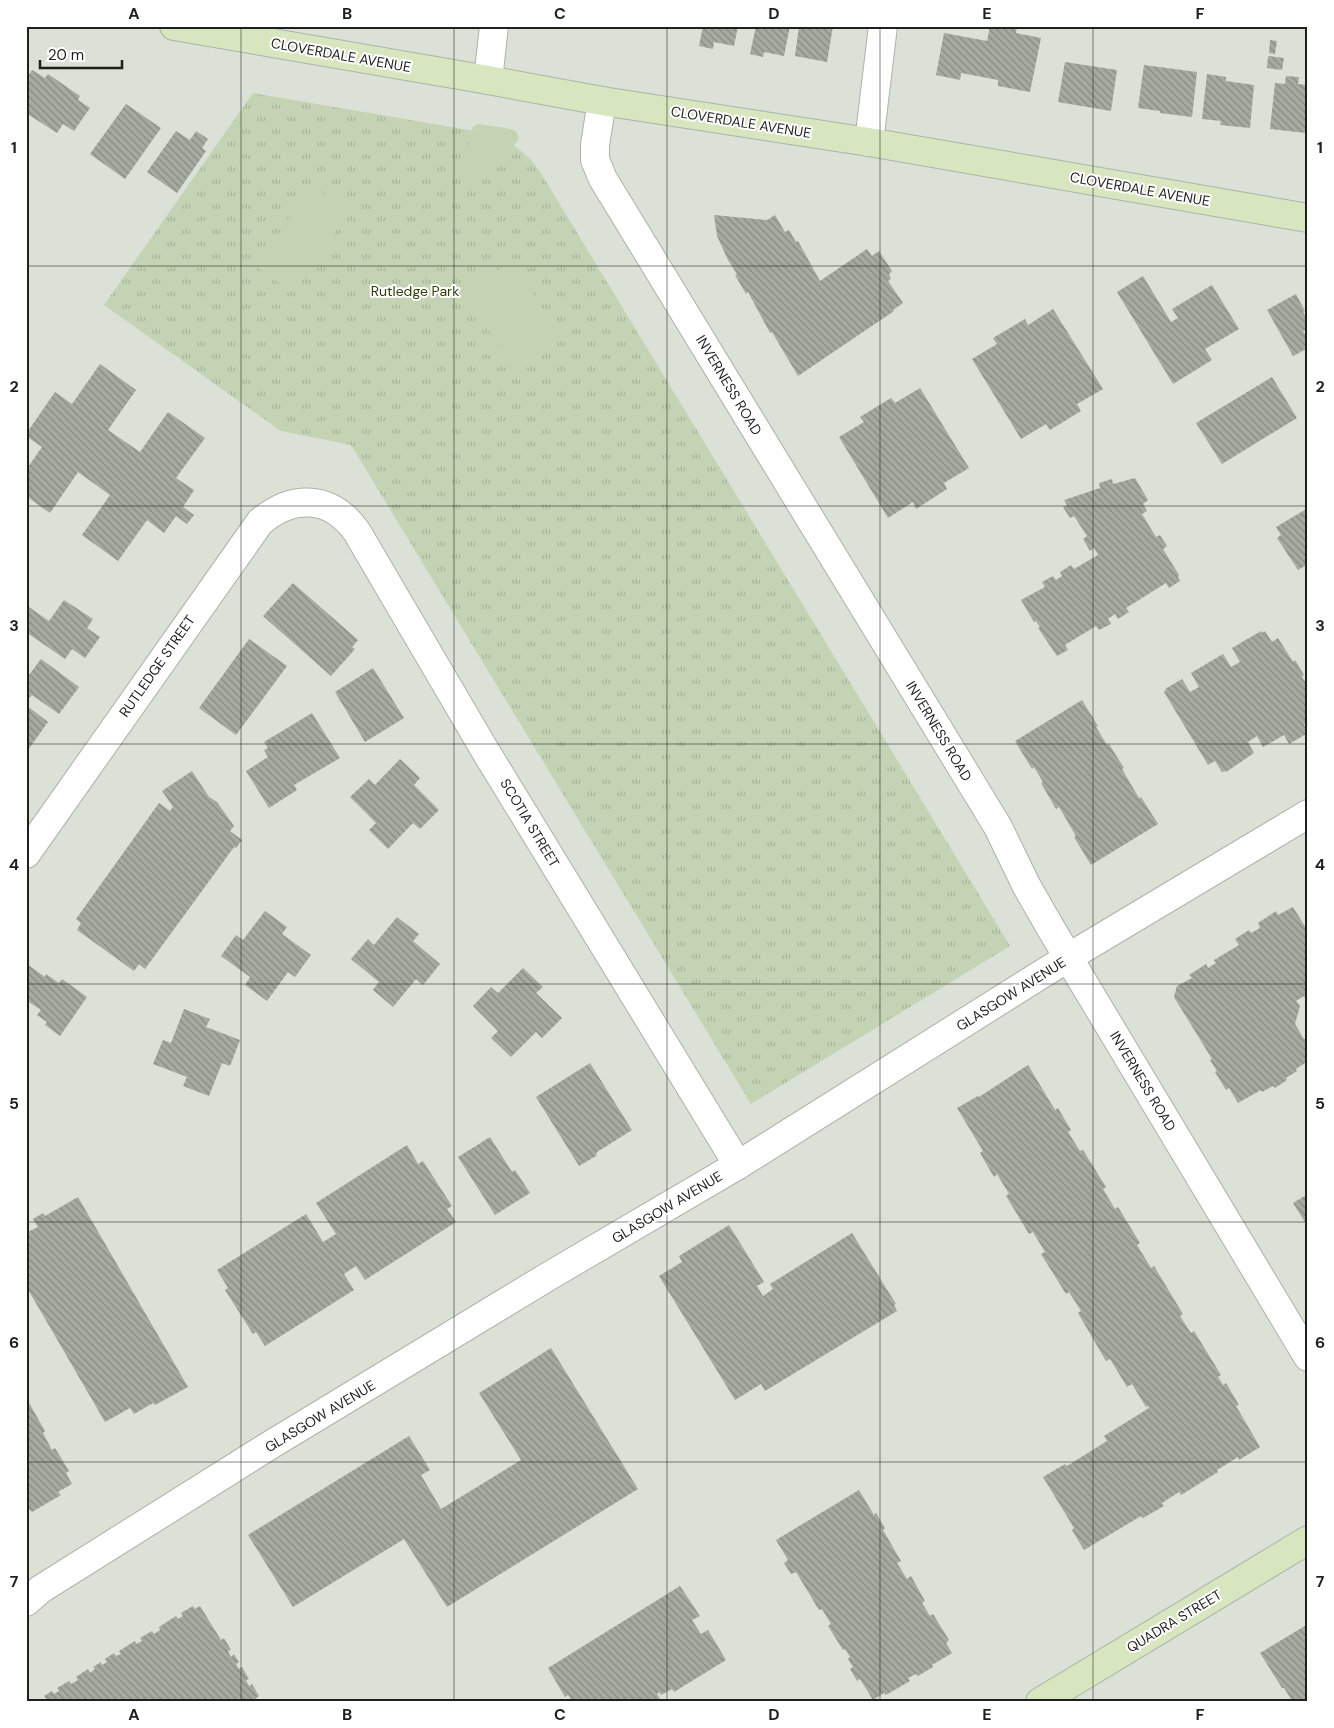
<svg xmlns="http://www.w3.org/2000/svg" width="1334" height="1728" viewBox="0 0 1334 1728" font-family="'DM Sans',sans-serif">
<style>
.park{fill:url(#park-tufts)}
.garden{fill:#c4d3b4}
.building{fill:url(#building-back-hatch)}
.lines{fill:none;stroke-linecap:round;stroke-linejoin:round}
.minor-casing{stroke:#adb2a8;stroke-width:30}
.secondary-casing{stroke:#adb2a8;stroke-width:30}
.minor{stroke:#fff;stroke-width:28}
.secondary{stroke:#d7e6be;stroke-width:28}
.grid{fill:none;stroke:#1e201d;stroke-width:1;stroke-opacity:0.55}
.labels{text-anchor:middle;dominant-baseline:central;stroke-width:4;stroke-linejoin:round;paint-order:stroke}
.street-label{font-size:14px;fill:#1e201d;stroke:#fff}
.park-label{font-size:14px;fill:#2a4006;stroke:#fff}
.neatline{fill:none;stroke:#1e201d;stroke-width:2}
.grid-label{font-size:16px;text-anchor:middle;font-weight:bold;fill:#1e201d}
</style>
<defs>
<pattern id="park-tufts" width="24" height="20" patternUnits="userSpaceOnUse" patternTransform="scale(1.25)"><rect width="24" height="20" fill="#c4d3b4"/><path d="M3 7l-1-3M5 7V3M7 7l1-3M15 17l-1-3M17 17v-4M19 17l1-3" fill="none" stroke="#a8b59a"/></pattern>
<pattern id="building-back-hatch" width="6" height="6" patternUnits="userSpaceOnUse" patternTransform="scale(1.25)"><rect width="6" height="6" fill="#a5aba0"/><path d="M-1 5l2 2M0 0l6 6M5-1l2 2" fill="none" stroke="#868b82"/></pattern>
</defs>
<rect width="100%" height="100%" fill="#dbe1d6"/>
<!-- park -->
<path class="park" d="M 253,93 L 492,134 C 512,142 526,153 539,170 L 1010,946 L 751,1104 L 351,445 L 281,431 L 104,305 Z"/>
<!-- garden -->
<g class="garden">
<path d="M 477,124 L 506,128 L 516,131 L 519,139 C 512,149 500,153 491,161 C 484,169 478,177 470,184 L 464,184 L 463,181 L 469,139 L 473,127 Z"/>
<path d="M 312,185 L 350,211 L 293,292 L 256,267 Z"/>
<path d="M 513,261 L 561,338 L 512,368 L 465,291 Z"/>
</g>
<!-- building -->
<g class="building">
<path d="M 703,26 L 738,26 L 734,46 L 714,42 L 713,49 L 699,46 Z"/>
<path d="M 756,26 L 790,26 L 784,56 L 764,52 L 763,57 L 750,54 Z"/>
<path d="M 799,26 L 833,26 L 827,62 L 795,56 Z"/>
<path d="M 990,26 L 1017,26 L 1016,33 L 1041,38 L 1030,92 L 998,86 L 998,80 L 961,73 L 960,80 L 936,75 L 944,33 L 987,41 Z"/>
<path d="M 1270,40 L 1277,41 L 1275,54 L 1269,53 Z"/>
<path d="M 1268,56 L 1284,58 L 1282,70 L 1267,68 Z"/>
<path d="M 1065,62 L 1117,70 L 1111,111 L 1058,102 Z"/>
<path d="M 1144,65 L 1197,72 L 1192,117 L 1160,113 L 1160,111 L 1138,108 Z"/>
<path d="M 32,70 L 45,78 L 48,74 L 80,96 L 78,100 L 90,108 L 74,131 L 63,124 L 57,133 L 26,113 L 26,79 Z"/>
<path d="M 1207,74 L 1226,77 L 1226,81 L 1254,85 L 1250,128 L 1220,125 L 1221,121 L 1202,119 Z"/>
<path d="M 1286,76 L 1299,77 L 1298,84 L 1308,85 L 1306,133 L 1270,129 L 1275,83 L 1285,84 Z"/>
<path d="M 126,104 L 161,128 L 125,179 L 90,154 Z"/>
<path d="M 176,131 L 190,140 L 196,131 L 208,139 L 202,148 L 206,151 L 177,193 L 147,172 Z"/>
<path d="M 714,215 L 767,220 L 775,215 L 785,232 L 789,230 L 796,242 L 798,241 L 820,281 L 867,249 L 872,256 L 879,251 L 892,271 L 889,274 L 891,279 L 888,281 L 903,303 L 893,310 L 894,311 L 798,376 L 772,332 L 770,333 L 748,292 L 746,294 L 735,275 L 737,274 L 728,260 L 717,236 Z"/>
<path d="M 1143,276 L 1171,322 L 1178,318 L 1172,309 L 1212,285 L 1239,329 L 1205,349 L 1212,360 L 1173,384 L 1117,292 Z"/>
<path d="M 1296,294 L 1305,311 L 1303,312 L 1308,321 L 1308,329 L 1303,331 L 1308,339 L 1308,348 L 1293,356 L 1267,310 Z"/>
<path d="M 1053,309 L 1103,389 L 1077,404 L 1081,411 L 1050,430 L 1046,424 L 1021,439 L 972,359 L 997,344 L 993,338 L 1025,319 L 1028,325 Z"/>
<path d="M 100,364 L 136,390 L 108,430 L 140,452 L 168,412 L 205,438 L 176,478 L 194,490 L 183,507 L 194,515 L 187,524 L 176,516 L 164,533 L 147,520 L 118,561 L 82,535 L 110,495 L 78,472 L 50,513 L 26,496 L 26,470 L 42,447 L 26,436 L 26,434 L 55,392 L 72,404 Z"/>
<path d="M 1272,377 L 1297,418 L 1222,464 L 1196,423 Z"/>
<path d="M 920,388 L 969,468 L 944,483 L 947,489 L 916,509 L 913,502 L 888,518 L 839,437 L 864,422 L 860,417 L 891,398 L 895,403 Z"/>
<path d="M 1135,478 L 1148,500 L 1143,504 L 1147,511 L 1142,514 L 1156,537 L 1160,535 L 1167,546 L 1163,549 L 1179,575 L 1178,577 L 1180,581 L 1169,588 L 1166,583 L 1126,608 L 1129,612 L 1118,619 L 1115,614 L 1108,619 L 1111,624 L 1099,630 L 1096,626 L 1065,645 L 1068,650 L 1057,656 L 1038,628 L 1040,627 L 1036,621 L 1034,622 L 1021,600 L 1045,587 L 1042,582 L 1053,576 L 1056,580 L 1062,576 L 1060,572 L 1071,565 L 1074,569 L 1098,555 L 1094,548 L 1090,551 L 1083,539 L 1087,536 L 1074,516 L 1070,518 L 1063,507 L 1067,505 L 1064,500 L 1100,488 L 1099,483 L 1112,479 L 1113,484 Z"/>
<path d="M 1308,508 L 1308,564 L 1298,570 L 1277,538 L 1281,535 L 1276,527 Z"/>
<path d="M 293,583 L 358,640 L 352,647 L 355,649 L 331,676 L 263,616 Z"/>
<path d="M 64,600 L 93,619 L 87,628 L 100,637 L 85,658 L 72,649 L 65,659 L 26,632 L 26,605 L 49,621 Z"/>
<path d="M 1261,631 L 1262,633 L 1265,631 L 1272,642 L 1278,638 L 1293,662 L 1295,660 L 1304,675 L 1302,677 L 1308,686 L 1308,723 L 1304,725 L 1308,733 L 1289,744 L 1284,735 L 1263,747 L 1257,736 L 1248,742 L 1254,753 L 1226,772 L 1225,771 L 1222,772 L 1215,761 L 1208,765 L 1164,692 L 1166,690 L 1165,689 L 1182,679 L 1190,692 L 1199,687 L 1191,673 L 1223,654 L 1231,667 L 1240,662 L 1232,648 Z"/>
<path d="M 249,639 L 287,666 L 236,735 L 199,708 Z"/>
<path d="M 41,659 L 79,687 L 59,714 L 32,695 L 29,698 L 26,696 L 26,679 Z"/>
<path d="M 373,668 L 404,718 L 365,742 L 335,692 Z"/>
<path d="M 1082,700 L 1098,726 L 1096,727 L 1107,745 L 1109,744 L 1124,768 L 1122,769 L 1139,798 L 1141,797 L 1158,824 L 1091,865 L 1074,837 L 1076,836 L 1059,807 L 1056,809 L 1041,783 L 1043,782 L 1034,767 L 1032,769 L 1015,741 Z"/>
<path d="M 26,705 L 48,722 L 28,750 L 26,749 Z"/>
<path d="M 312,713 L 340,758 L 294,785 L 297,790 L 269,808 L 246,771 L 268,757 L 264,750 L 268,748 L 264,742 Z"/>
<path d="M 400,759 L 420,778 L 414,785 L 439,810 L 420,829 L 413,823 L 388,849 L 369,830 L 376,823 L 350,797 L 369,779 L 375,785 Z"/>
<path d="M 192,771 L 209,797 L 217,802 L 234,826 L 230,831 L 242,840 L 236,848 L 234,847 L 145,969 L 139,964 L 134,971 L 77,930 L 81,923 L 76,919 L 159,803 L 170,811 L 173,807 L 162,791 Z"/>
<path d="M 1293,907 L 1306,928 L 1308,927 L 1308,1002 L 1304,996 L 1296,1001 L 1300,1006 L 1295,1024 L 1304,1039 L 1306,1038 L 1308,1041 L 1308,1061 L 1296,1069 L 1297,1071 L 1286,1078 L 1287,1080 L 1275,1088 L 1273,1086 L 1262,1092 L 1261,1090 L 1238,1103 L 1229,1088 L 1226,1090 L 1215,1072 L 1217,1071 L 1210,1060 L 1212,1059 L 1174,997 L 1177,986 L 1192,978 L 1189,975 L 1206,964 L 1208,968 L 1216,963 L 1214,960 L 1239,945 L 1235,939 L 1249,930 L 1251,933 L 1260,928 L 1258,923 L 1276,911 L 1278,915 Z"/>
<path d="M 265,911 L 287,927 L 282,934 L 311,955 L 295,977 L 288,972 L 267,1001 L 245,985 L 250,977 L 221,956 L 236,935 L 243,940 Z"/>
<path d="M 397,917 L 419,934 L 413,941 L 440,964 L 423,985 L 416,979 L 393,1007 L 373,990 L 379,982 L 351,959 L 368,939 L 374,945 Z"/>
<path d="M 27,964 L 45,977 L 46,974 L 59,983 L 62,979 L 87,997 L 60,1036 L 45,1025 L 47,1022 L 37,1015 L 41,1010 L 26,1000 Z"/>
<path d="M 523,968 L 543,987 L 536,993 L 562,1018 L 542,1038 L 536,1032 L 511,1057 L 491,1038 L 498,1031 L 473,1006 L 491,987 L 498,993 Z"/>
<path d="M 184,1009 L 210,1019 L 206,1027 L 240,1040 L 230,1066 L 222,1063 L 209,1096 L 183,1086 L 187,1077 L 153,1064 L 163,1040 L 171,1043 Z"/>
<path d="M 590,1063 L 632,1130 L 597,1152 L 596,1156 L 579,1166 L 536,1097 Z"/>
<path d="M 1028,1065 L 1055,1110 L 1058,1108 L 1071,1130 L 1068,1132 L 1080,1151 L 1083,1150 L 1106,1187 L 1103,1189 L 1115,1209 L 1118,1207 L 1140,1243 L 1137,1245 L 1151,1268 L 1154,1266 L 1183,1314 L 1180,1316 L 1191,1333 L 1194,1331 L 1221,1375 L 1218,1377 L 1223,1385 L 1226,1383 L 1239,1405 L 1236,1406 L 1260,1447 L 1239,1460 L 1238,1457 L 1217,1470 L 1218,1472 L 1181,1495 L 1179,1492 L 1162,1503 L 1164,1506 L 1143,1518 L 1141,1516 L 1084,1550 L 1072,1530 L 1074,1528 L 1043,1477 L 1065,1464 L 1067,1466 L 1107,1441 L 1104,1436 L 1149,1408 L 1148,1406 L 1146,1407 L 1132,1384 L 1127,1387 L 1110,1359 L 1106,1361 L 1078,1313 L 1081,1311 L 1069,1292 L 1066,1294 L 1041,1254 L 1045,1252 L 1033,1232 L 1029,1234 L 1006,1196 L 1009,1194 L 997,1174 L 994,1177 L 980,1153 L 983,1151 L 957,1108 L 978,1096 L 979,1097 Z"/>
<path d="M 490,1137 L 512,1172 L 515,1170 L 530,1193 L 495,1215 L 458,1157 Z"/>
<path d="M 407,1145 L 418,1164 L 423,1161 L 452,1206 L 447,1209 L 456,1222 L 365,1280 L 356,1266 L 344,1274 L 354,1290 L 265,1346 L 256,1332 L 253,1334 L 225,1290 L 228,1288 L 217,1270 L 306,1214 L 323,1242 L 336,1234 L 316,1203 Z"/>
<path d="M 1308,1194 L 1308,1227 L 1293,1203 Z"/>
<path d="M 78,1197 L 188,1387 L 155,1405 L 153,1403 L 134,1414 L 130,1408 L 105,1422 L 26,1286 L 26,1233 L 38,1227 L 33,1219 L 43,1213 L 45,1216 Z"/>
<path d="M 729,1225 L 764,1282 L 757,1286 L 763,1296 L 773,1289 L 770,1284 L 852,1233 L 896,1304 L 894,1305 L 897,1311 L 765,1391 L 761,1384 L 735,1400 L 659,1276 L 682,1262 L 679,1256 Z"/>
<path d="M 551,1348 L 638,1489 L 447,1607 L 404,1539 L 293,1607 L 248,1535 L 409,1436 L 430,1470 L 421,1475 L 441,1509 L 521,1460 L 479,1393 Z"/>
<path d="M 28,1401 L 45,1431 L 43,1433 L 52,1450 L 55,1448 L 69,1471 L 66,1473 L 72,1484 L 58,1492 L 61,1495 L 32,1512 L 29,1509 L 26,1510 L 26,1402 Z"/>
<path d="M 859,1490 L 874,1515 L 876,1513 L 885,1528 L 883,1530 L 901,1561 L 897,1563 L 907,1579 L 911,1576 L 925,1601 L 922,1603 L 930,1616 L 933,1614 L 949,1640 L 946,1643 L 952,1653 L 932,1665 L 933,1667 L 918,1676 L 916,1674 L 908,1678 L 910,1681 L 886,1695 L 884,1693 L 873,1700 L 860,1679 L 857,1681 L 850,1669 L 853,1667 L 848,1659 L 850,1657 L 845,1649 L 843,1650 L 828,1626 L 831,1624 L 822,1609 L 819,1610 L 796,1572 L 791,1574 L 784,1563 L 788,1560 L 776,1540 Z"/>
<path d="M 680,1586 L 700,1616 L 692,1620 L 701,1634 L 708,1630 L 726,1660 L 674,1692 L 672,1689 L 661,1695 L 659,1692 L 657,1694 L 662,1702 L 573,1702 L 568,1695 L 565,1697 L 548,1668 Z"/>
<path d="M 193,1606 L 195,1609 L 200,1606 L 221,1640 L 224,1638 L 231,1650 L 228,1651 L 231,1657 L 234,1654 L 239,1662 L 236,1664 L 239,1669 L 242,1667 L 249,1679 L 246,1680 L 249,1686 L 252,1684 L 259,1696 L 256,1698 L 258,1702 L 41,1702 L 46,1699 L 44,1696 L 52,1691 L 54,1694 L 59,1691 L 57,1688 L 69,1681 L 71,1684 L 78,1680 L 76,1677 L 88,1669 L 90,1673 L 95,1669 L 93,1667 L 101,1662 L 102,1665 L 107,1662 L 105,1659 L 114,1653 L 116,1656 L 121,1654 L 119,1651 L 135,1641 L 136,1644 L 142,1641 L 140,1638 L 152,1631 L 154,1634 L 160,1630 L 159,1627 L 176,1616 L 178,1619 L 183,1616 L 181,1613 Z"/>
<path d="M 1308,1624 L 1308,1702 L 1293,1702 L 1284,1688 L 1282,1688 L 1260,1653 Z"/>
</g>
<g class="lines">
<defs>
<g id="minor">
<path d="M 488,80 L 494,26"/>
<path d="M 602,101 L 595,145 L 595,160 L 603,179 L 998,827 L 1026,885 L 1050,927 L 1308,1357"/>
<path d="M 869,142 L 883,26"/>
<path d="M 26,854 L 260,522 C 293,494 331,495 357,532 L 483,747 L 738,1165"/>
<path d="M 26,1602 L 41,1589 L 272,1444 L 549,1276 L 738,1165 L 1069,957 L 1308,814"/>
</g>
<g id="secondary">
<path d="M 174,26 L 488,80 L 602,101 L 869,142 L 1308,218"/>
<path d="M 1040,1702 L 1308,1540"/>
</g>
</defs>
<!-- minor casing -->
<use href="#minor" class="minor-casing"/>
<!-- secondary casing -->
<use href="#secondary" class="secondary-casing"/>
<!-- minor -->
<use href="#minor" class="minor"/>
<!-- secondary -->
<use href="#secondary" class="secondary"/>
</g>
<!-- grid -->
<path class="grid" d="M 241,26 L 241,1702M 454,26 L 454,1702M 667,26 L 667,1702M 880,26 L 880,1702M 1093,26 L 1093,1702M 26,266 L 1308,266M 26,506 L 1308,506M 26,744 L 1308,744M 26,984 L 1308,984M 26,1222 L 1308,1222M 26,1462 L 1308,1462"/>
<g class="labels">
<!-- street labels -->
<g class="street-label">
<text transform="translate(341 55) rotate(10)">CLOVERDALE AVENUE</text>
<text transform="translate(741 122) rotate(9)">CLOVERDALE AVENUE</text>
<text transform="translate(1140 189) rotate(10)">CLOVERDALE AVENUE</text>
<text transform="translate(729 385) rotate(59)">INVERNESS ROAD</text>
<text transform="translate(157 666) rotate(-55)">RUTLEDGE STREET</text>
<text transform="translate(939 731) rotate(59)">INVERNESS ROAD</text>
<text transform="translate(530 823) rotate(59)">SCOTIA STREET</text>
<text transform="translate(1011 994) rotate(-32)">GLASGOW AVENUE</text>
<text transform="translate(1143 1081) rotate(59)">INVERNESS ROAD</text>
<text transform="translate(667 1207) rotate(-31)">GLASGOW AVENUE</text>
<text transform="translate(320 1416) rotate(-31)">GLASGOW AVENUE</text>
<text transform="translate(1174 1621) rotate(-31)">QUADRA STREET</text>
</g>
<!-- park labels -->
<g class="park-label">
<text x="415" y="291">Rutledge Park</text>
</g>
</g>
<!-- border -->
<rect width="1334" height="1728" fill="none" stroke="#ffffff" stroke-width="55"/>
<!-- scale -->
<path d="M40 60v8h82v-8" fill="none" stroke="#1e201d" stroke-width="2.5"/>
<text x="48" y="60" font-size="15" fill="#1e201d" stroke="#ffffff" stroke-width="4" paint-order="stroke">20 m</text>
<rect x="28" y="28" width="1278" height="1672" class="neatline"/>
<g class="grid-label">
<text x="134" y="19">A</text>
<text x="347" y="19">B</text>
<text x="560" y="19">C</text>
<text x="774" y="19">D</text>
<text x="987" y="19">E</text>
<text x="1200" y="19">F</text>
<text x="14" y="153">1</text>
<text x="1320" y="153">1</text>
<text x="14" y="392">2</text>
<text x="1320" y="392">2</text>
<text x="14" y="631">3</text>
<text x="1320" y="631">3</text>
<text x="14" y="870">4</text>
<text x="1320" y="870">4</text>
<text x="14" y="1109">5</text>
<text x="1320" y="1109">5</text>
<text x="14" y="1348">6</text>
<text x="1320" y="1348">6</text>
<text x="14" y="1587">7</text>
<text x="1320" y="1587">7</text>
<text x="134" y="1720">A</text>
<text x="347" y="1720">B</text>
<text x="560" y="1720">C</text>
<text x="774" y="1720">D</text>
<text x="987" y="1720">E</text>
<text x="1200" y="1720">F</text>
</g>
</svg>
